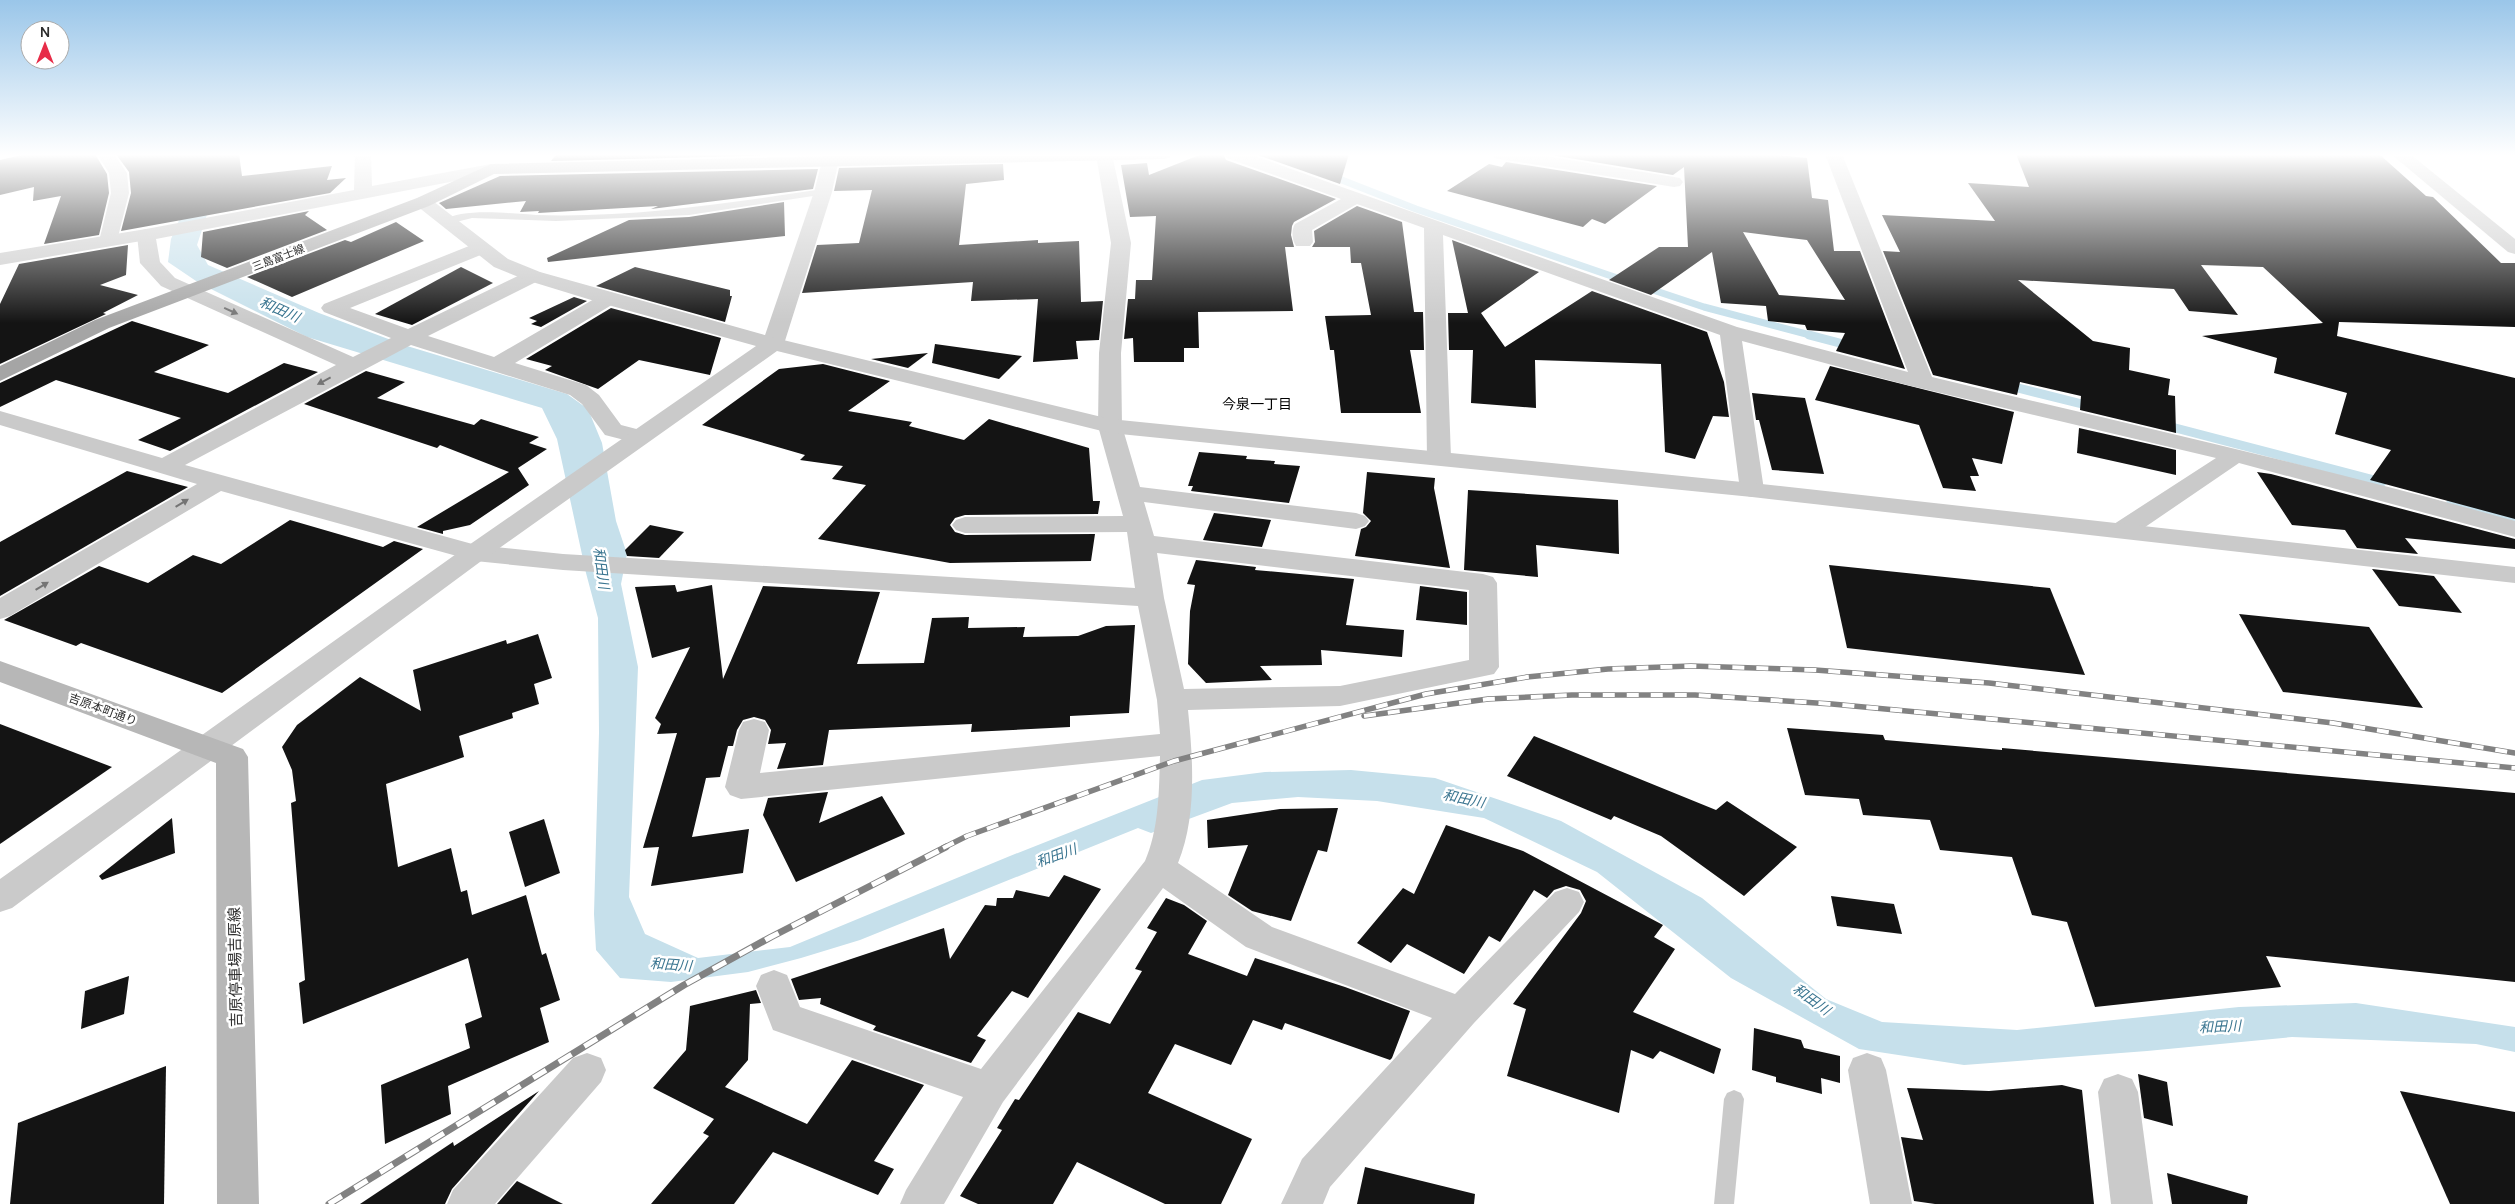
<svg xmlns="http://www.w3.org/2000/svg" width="2515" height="1204" viewBox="0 0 2515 1204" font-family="Manrope,'Noto Sans JP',sans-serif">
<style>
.water{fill:#c6e0eb}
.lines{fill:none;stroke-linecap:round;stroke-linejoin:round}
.stream-far1{stroke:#c6e0eb;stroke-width:7}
.stream{stroke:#c6e0eb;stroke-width:9}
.building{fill:#141414;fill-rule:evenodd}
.service{fill:#cacaca;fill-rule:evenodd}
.minor{fill:#cacaca;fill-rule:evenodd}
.tertiary{fill:#cacaca;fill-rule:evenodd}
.secondary{fill:#b7b7b7;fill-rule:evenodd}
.primary{fill:#a5a5a5;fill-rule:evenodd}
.rail-far1-casing{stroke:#828282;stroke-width:5.5}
.rail-casing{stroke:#828282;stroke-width:7}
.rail-far1{stroke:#fff;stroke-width:4;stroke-dasharray:12;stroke-linecap:butt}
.rail{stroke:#fff;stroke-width:5;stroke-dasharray:15;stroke-linecap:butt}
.oneway{fill:#747474}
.labels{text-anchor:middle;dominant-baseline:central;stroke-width:5;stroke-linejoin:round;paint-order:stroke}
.far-street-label{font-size:11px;fill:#2d2d2d;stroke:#fff}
.street-label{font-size:12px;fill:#2d2d2d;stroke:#fff}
.water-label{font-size:14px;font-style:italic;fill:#3a7590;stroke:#fff}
.neighbourhood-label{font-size:14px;fill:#000;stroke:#fff}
.near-street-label{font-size:15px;fill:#2d2d2d;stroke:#fff}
</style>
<rect width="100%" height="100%" fill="#fff"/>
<!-- water -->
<path class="water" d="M 217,184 L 197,245 L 208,265 L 319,313 L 407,346 L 567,394 L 588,409 L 602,443 L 616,521 L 627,554 L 621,584 L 638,667 L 629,897 L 645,934 L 698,958 L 790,947 L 1010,856 L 1202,780 L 1265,772 L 1351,770 L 1435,778 L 1561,821 L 1702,898 L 1826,999 L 1882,1022 L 2017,1030 L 2239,1007 L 2356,1003 L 2515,1027 L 2515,1052 L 2476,1044 L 2292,1037 L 2147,1051 L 1964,1065 L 1859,1049 L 1731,978 L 1597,872 L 1484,818 L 1377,801 L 1298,797 L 1232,803 L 1151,833 L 1138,828 L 860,940 L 801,958 L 748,972 L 671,982 L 620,978 L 596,950 L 594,914 L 599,733 L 598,618 L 586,573 L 557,439 L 542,408 L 307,337 L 199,283 L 168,262 L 171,239 L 193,188 Z"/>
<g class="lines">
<!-- stream-far1 -->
<g class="stream-far1">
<path d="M 1329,175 L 1416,209 L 1626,281"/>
<path d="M 1644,287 L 1704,307 L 1814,336"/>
</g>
<!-- stream -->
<g class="stream">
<path d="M 1809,335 L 1851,346"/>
<path d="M 2006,385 L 2094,407"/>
<path d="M 2164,425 L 2382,482"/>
<path d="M 2451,502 L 2515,520"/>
</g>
</g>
<!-- building -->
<g class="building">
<path d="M 26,154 L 95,154 L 107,174 L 109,193 L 99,235 L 44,244 L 61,196 L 33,201 L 34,187 L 0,195 L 0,160 Z"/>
<path d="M 116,154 L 239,154 L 242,176 L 332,166 L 327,180 L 346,178 L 330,193 L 121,231 L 131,193 L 129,172 Z"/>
<path d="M 557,154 L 822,154 L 551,161 Z"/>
<path d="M 1202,154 L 1223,154 L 1226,160 L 1336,199 L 1294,222 L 1292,226 L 1291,235 L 1294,247 L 1285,247 L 1293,311 L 1198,312 L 1199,348 L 1184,348 L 1184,362 L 1134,362 L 1133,338 L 1124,339 L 1128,299 L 1135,299 L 1136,280 L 1152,280 L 1156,216 L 1130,217 L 1121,165 L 1147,163 L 1149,175 Z"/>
<path d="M 1255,154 L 1349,154 L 1340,184 Z"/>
<path d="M 1545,154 L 1768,154 L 1807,158 L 1812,198 L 1828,200 L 1834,251 L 1860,251 L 1905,369 L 1836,351 L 1845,333 L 1807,330 L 1805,325 L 1768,321 L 1766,306 L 1721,303 L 1712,252 L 1651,295 L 1609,280 L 1659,247 L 1688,247 L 1684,167 L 1673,175 ZM 1743,232 L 1807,240 L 1845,300 L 1779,295 Z"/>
<path d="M 2016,154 L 2379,154 L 2426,196 L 2433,197 L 2501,263 L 2515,263 L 2515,327 L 2339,322 L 2337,336 L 2515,378 L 2515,519 L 2370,480 L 2391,450 L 2335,434 L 2347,393 L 2274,373 L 2277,358 L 2202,336 L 2323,323 L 2263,267 L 2201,265 L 2238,315 L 2189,311 L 2174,289 L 2018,280 L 2093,341 L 2130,348 L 2129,370 L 2170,379 L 2168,395 L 2175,396 L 2176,433 L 2080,410 L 2081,396 L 2020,382 L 2017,395 L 1933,375 L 1883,251 L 1900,252 L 1882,215 L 1995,221 L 1968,183 L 2029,187 Z"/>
<path d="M 1506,162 L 1657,186 L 1605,224 L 1592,219 L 1583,227 L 1447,191 L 1489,164 L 1502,167 Z"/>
<path d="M 1003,164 L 1004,180 L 966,184 L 959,245 L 1038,240 L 1038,243 L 1079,241 L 1081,302 L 1103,301 L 1099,340 L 1076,341 L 1078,359 L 1033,362 L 1038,299 L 971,301 L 973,282 L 802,293 L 817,245 L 859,243 L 872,190 L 834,191 L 839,168 Z"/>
<path d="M 818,169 L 813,189 L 651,209 L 658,206 L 538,213 L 539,211 L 520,212 L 526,201 L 446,209 L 439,203 L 500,176 Z"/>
<path d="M 784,202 L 785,236 L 548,262 L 547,258 L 629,220 L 689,217 Z"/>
<path d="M 1357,206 L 1402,222 L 1414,312 L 1423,312 L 1424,350 L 1410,350 L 1421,413 L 1341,413 L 1334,350 L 1330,350 L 1325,316 L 1371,315 L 1361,263 L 1351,263 L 1350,247 L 1312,247 L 1315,242 L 1314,231 Z"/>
<path d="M 309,211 L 305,215 L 327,230 L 227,268 L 201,257 L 203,232 Z"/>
<path d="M 396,222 L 424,241 L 292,297 L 247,277 L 345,240 L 351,242 Z"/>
<path d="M 1452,240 L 1539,272 L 1481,313 L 1505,347 L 1592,291 L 1707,332 L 1724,382 L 1729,417 L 1713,416 L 1695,459 L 1665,452 L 1661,364 L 1535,360 L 1536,408 L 1471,403 L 1473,350 L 1449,350 L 1448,313 L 1468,313 Z"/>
<path d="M 128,245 L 126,275 L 100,285 L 138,295 L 103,313 L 106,314 L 0,364 L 0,304 L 19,264 Z"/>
<path d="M 461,267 L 493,283 L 412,325 L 375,314 Z"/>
<path d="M 635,267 L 730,290 L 730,296 L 732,296 L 725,322 L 596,286 Z"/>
<path d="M 574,297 L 587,301 L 541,327 L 531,324 L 537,321 L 529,318 Z"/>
<path d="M 611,308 L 721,338 L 710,375 L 639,360 L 598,389 L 545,370 L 552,366 L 526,359 Z"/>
<path d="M 132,321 L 209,345 L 154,372 L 228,393 L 284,363 L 318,372 L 170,451 L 138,440 L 181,418 L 56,380 L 0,407 L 0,383 Z"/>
<path d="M 935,344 L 1022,356 L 999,379 L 932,363 Z"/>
<path d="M 928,353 L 908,368 L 871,359 Z"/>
<path d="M 823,364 L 890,381 L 848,411 L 912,422 L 909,426 L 964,440 L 989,419 L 1089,448 L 1093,501 L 1100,501 L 1098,514 L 965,515 L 955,518 L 950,525 L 955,532 L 965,535 L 1095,534 L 1091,561 L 950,563 L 818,539 L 866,485 L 832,479 L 843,466 L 800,460 L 805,455 L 702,425 L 779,369 Z"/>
<path d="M 1830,366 L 2014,412 L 2002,464 L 1972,458 L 1979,476 L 1970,476 L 1976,491 L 1943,488 L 1919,425 L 1815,400 Z"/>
<path d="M 366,371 L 405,382 L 377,398 L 474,425 L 481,419 L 539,437 L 529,443 L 547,449 L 518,468 L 529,485 L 470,525 L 443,531 L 443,534 L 417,527 L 509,472 L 440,445 L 437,448 L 304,404 Z"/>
<path d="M 1752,393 L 1805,398 L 1824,474 L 1772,470 L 1759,420 L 1756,420 Z"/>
<path d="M 2079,428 L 2176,450 L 2176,475 L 2077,453 Z"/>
<path d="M 1199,452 L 1247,456 L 1246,459 L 1275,461 L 1274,464 L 1300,466 L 1289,503 L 1191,491 L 1193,486 L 1188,486 Z"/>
<path d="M 127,471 L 188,487 L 0,596 L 0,542 Z"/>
<path d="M 1367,472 L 1435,478 L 1434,488 L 1450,568 L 1355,556 L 1361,529 L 1366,527 L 1371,521 L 1363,513 Z"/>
<path d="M 2257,472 L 2271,474 L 2515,539 L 2515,549 L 2405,538 L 2418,554 L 2357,548 L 2345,530 L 2292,525 Z"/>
<path d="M 1468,490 L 1618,500 L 1619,554 L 1536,545 L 1538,577 L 1464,570 Z"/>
<path d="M 1214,513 L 1271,520 L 1262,547 L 1203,540 Z"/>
<path d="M 290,520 L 383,547 L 394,541 L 423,549 L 222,693 L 81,643 L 76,646 L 4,620 L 99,566 L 148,583 L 193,555 L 221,564 Z"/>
<path d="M 650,525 L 684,532 L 659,558 L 627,556 L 625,550 Z"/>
<path d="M 1196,560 L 1256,567 L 1255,570 L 1354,579 L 1346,625 L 1404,630 L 1402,657 L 1321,650 L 1322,665 L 1260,666 L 1272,680 L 1206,683 L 1188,664 L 1190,611 L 1195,585 L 1187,584 Z"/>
<path d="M 1829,565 L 2050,588 L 2085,675 L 1847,648 Z"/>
<path d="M 2372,569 L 2434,576 L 2462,613 L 2399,606 Z"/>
<path d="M 675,585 L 677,592 L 712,585 L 723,679 L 763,586 L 880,592 L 857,664 L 924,663 L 932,618 L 969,617 L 968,628 L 1025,627 L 1023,637 L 1078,636 L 1106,626 L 1135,625 L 1129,713 L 1070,716 L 1070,727 L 971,732 L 972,724 L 829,730 L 823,765 L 777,769 L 786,743 L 768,744 L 771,730 L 765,720 L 754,717 L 743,720 L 737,730 L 733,746 L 728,746 L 720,777 L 706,778 L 692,837 L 749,829 L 743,873 L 651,886 L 659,847 L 643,848 L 677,733 L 657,734 L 661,724 L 655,718 L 690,647 L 652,658 L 635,587 Z"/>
<path d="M 1420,586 L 1467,592 L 1467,625 L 1416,620 Z"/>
<path d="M 2239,614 L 2369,627 L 2423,708 L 2283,692 Z"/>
<path d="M 538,634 L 552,678 L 534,684 L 539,704 L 512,713 L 513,718 L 459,736 L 464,757 L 386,784 L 398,867 L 451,848 L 461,892 L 467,890 L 472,915 L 526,895 L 542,955 L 546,953 L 560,1000 L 540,1008 L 549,1042 L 448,1086 L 451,1114 L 385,1144 L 381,1085 L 470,1048 L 465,1024 L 482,1017 L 468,958 L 303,1024 L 299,983 L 305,980 L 291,803 L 296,801 L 292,770 L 282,747 L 297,725 L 360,677 L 421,711 L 413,670 L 506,640 L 507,644 Z"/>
<path d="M 0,724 L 112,767 L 0,844 Z"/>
<path d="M 1787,728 L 1883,735 L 1885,740 L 2002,750 L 2002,748 L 2515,793 L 2515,982 L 2266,956 L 2281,987 L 2095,1007 L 2067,922 L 2032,915 L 2012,857 L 1940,850 L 1930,820 L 1863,815 L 1859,799 L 1805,795 Z"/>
<path d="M 1534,736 L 1716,810 L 1727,801 L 1797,847 L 1744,896 L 1661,836 L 1614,816 L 1611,820 L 1507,776 Z"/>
<path d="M 828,792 L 819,823 L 882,796 L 905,834 L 796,882 L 763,815 L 768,798 Z"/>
<path d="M 1338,808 L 1327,852 L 1318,850 L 1291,921 L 1252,911 L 1228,895 L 1248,845 L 1208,848 L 1207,820 L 1280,809 Z"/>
<path d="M 172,818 L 175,853 L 102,880 L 99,876 Z"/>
<path d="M 544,819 L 560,873 L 525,887 L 509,832 Z"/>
<path d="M 1446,825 L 1523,851 L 1663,925 L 1654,937 L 1675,949 L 1633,1012 L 1721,1049 L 1714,1074 L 1660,1051 L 1653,1059 L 1631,1050 L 1619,1113 L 1507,1076 L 1526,1009 L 1513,1004 L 1581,913 L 1586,901 L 1580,890 L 1566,886 L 1554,890 L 1547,898 L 1534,890 L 1500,942 L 1489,936 L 1464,974 L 1407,944 L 1391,963 L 1357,943 L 1403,888 L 1414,894 Z"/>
<path d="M 1064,875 L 1101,889 L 1028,998 L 1012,991 L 977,1036 L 986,1040 L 971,1063 L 873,1030 L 876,1026 L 820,1004 L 821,998 L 799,1000 L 791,979 L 944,928 L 950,959 L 985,905 L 996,906 L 997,898 L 1013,898 L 1016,890 L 1049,897 Z"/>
<path d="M 1831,896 L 1894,904 L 1902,934 L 1837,926 Z"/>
<path d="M 1166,898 L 1184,905 L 1207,921 L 1188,954 L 1247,976 L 1255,958 L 1345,987 L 1410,1011 L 1392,1058 L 1390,1060 L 1285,1023 L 1282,1030 L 1253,1020 L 1231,1065 L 1175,1044 L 1148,1093 L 1252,1139 L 1221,1204 L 1165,1204 L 1077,1162 L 1053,1204 L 978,1204 L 960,1196 L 1002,1130 L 997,1128 L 1015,1099 L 1019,1100 L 1078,1012 L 1110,1024 L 1142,971 L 1135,969 L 1157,932 L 1147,928 Z"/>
<path d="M 129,976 L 124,1014 L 81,1029 L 85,991 Z"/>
<path d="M 756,990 L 761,1003 L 750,1004 L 748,1060 L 725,1087 L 807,1124 L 852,1060 L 924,1085 L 874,1161 L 894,1169 L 878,1195 L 773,1152 L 734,1204 L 651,1204 L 709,1136 L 703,1133 L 714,1119 L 653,1088 L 686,1050 L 690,1006 Z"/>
<path d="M 1754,1028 L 1801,1040 L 1804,1048 L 1840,1056 L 1840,1083 L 1821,1078 L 1822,1094 L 1776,1082 L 1776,1077 L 1752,1070 Z"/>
<path d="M 166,1066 L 164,1204 L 10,1204 L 18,1123 Z"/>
<path d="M 2138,1074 L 2167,1082 L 2173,1126 L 2144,1118 Z"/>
<path d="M 2062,1085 L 2082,1090 L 2094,1204 L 1935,1204 L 1914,1201 L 1901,1137 L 1923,1140 L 1907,1088 L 1989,1091 Z"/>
<path d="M 539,1091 L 452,1189 L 445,1204 L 360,1204 L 453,1142 L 454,1146 Z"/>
<path d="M 2400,1091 L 2515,1112 L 2515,1204 L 2450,1204 Z"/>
<path d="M 1365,1167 L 1475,1194 L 1474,1204 L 1357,1204 Z"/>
<path d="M 2167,1173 L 2248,1196 L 2247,1204 L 2172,1204 Z"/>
<path d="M 517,1181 L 563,1204 L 497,1204 Z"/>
</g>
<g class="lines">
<!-- service -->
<g class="service">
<path d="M 823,189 L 826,190 L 826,194 L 689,215 L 556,221 L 472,218 L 448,224 L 443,221 C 460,207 515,214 536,215 C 633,218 728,203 823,189 Z"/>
<path d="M 1734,1090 L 1741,1093 L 1744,1099 L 1734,1204 L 1714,1204 L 1724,1099 L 1727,1093 Z"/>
</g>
<!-- minor -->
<g class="minor">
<path d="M 97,154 L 114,154 L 127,173 L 129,193 L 117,241 L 115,245 L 101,245 L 99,241 L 111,193 L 109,173 Z"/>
<path d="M 355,154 L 371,154 L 372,186 L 491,164 L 497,165 L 500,169 L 497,173 L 491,174 L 156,239 L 160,262 L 175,278 L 353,357 L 391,338 L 324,312 L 321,308 L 324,304 L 474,244 L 488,244 L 491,248 L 488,252 L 350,308 L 408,329 L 526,272 L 540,272 L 543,276 L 540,280 L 428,336 L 494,357 L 601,295 L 608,293 L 615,295 L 618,299 L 615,303 L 515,363 L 586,385 L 599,395 L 621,425 L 648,432 L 652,437 L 648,442 L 640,444 L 605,435 L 582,404 L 570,395 L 411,345 L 185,465 L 476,545 L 563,554 L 1135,588 L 1127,532 L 965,533 L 956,530 L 952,525 L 956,520 L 965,517 L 1123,516 L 1098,426 L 1099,353 L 1111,243 L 1096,155 L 1112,154 L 1131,243 L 1121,353 L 1122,426 L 1140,487 L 1356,513 L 1365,516 L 1369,521 L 1365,526 L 1356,529 L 1144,502 L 1154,536 L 1483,574 L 1493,577 L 1497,583 L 1499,667 L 1494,674 L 1340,706 L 1188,710 C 1193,759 1197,817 1178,863 L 1272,927 L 1455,994 L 1555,892 L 1567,888 L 1579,892 L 1584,902 L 1579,912 L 1474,1023 L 1330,1187 L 1323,1204 L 1281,1204 L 1302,1159 L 1432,1018 L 1246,947 L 1163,888 L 1003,1102 L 944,1204 L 900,1204 L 906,1190 L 963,1097 L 773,1030 L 756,986 L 761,975 L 774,970 L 787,975 L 800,1007 L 981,1069 L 1145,861 C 1159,829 1159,791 1160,756 L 741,799 L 730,795 L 725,787 L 739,730 L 743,722 L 754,719 L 765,722 L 769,730 L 760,773 L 1160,734 L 1157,700 L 1138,606 L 563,570 L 475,561 L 221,491 L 10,616 L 0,619 L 0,598 L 197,484 L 0,425 L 0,411 L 162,458 L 336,365 L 161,286 L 140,263 L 137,235 L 139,231 L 146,229 L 354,190 ZM 1157,553 L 1469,590 L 1469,660 L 1340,686 L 1184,689 L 1164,598 Z"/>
<path d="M 824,154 L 840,154 L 832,192 L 784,344 L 781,349 L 773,350 L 765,349 L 762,344 L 814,192 Z"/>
<path d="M 1225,154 L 1249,154 L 1737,327 L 1908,372 L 1825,154 L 1842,154 L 1932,377 C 2127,424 2322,467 2515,521 L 2515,537 L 2239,463 L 2132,536 L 2123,538 L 2114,536 L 2110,530 L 2114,524 L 2216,458 L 1907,385 L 1742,341 L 1764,490 L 1761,495 L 1752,497 L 1743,495 L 1740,490 L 1720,335 L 1443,235 L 1451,458 L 1448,463 L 1439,465 L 1430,463 L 1427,458 L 1424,228 L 1357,204 L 1312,230 L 1313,242 L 1310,246 L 1296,246 C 1292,240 1291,230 1295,224 L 1341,199 L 1227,158 Z"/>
<path d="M 1492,154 L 1533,154 L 1674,177 L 1680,178 L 1683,182 L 1680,186 L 1674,187 L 1500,159 L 1494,158 Z"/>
<path d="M 587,1053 L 601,1058 L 606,1070 L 601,1082 L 495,1204 L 447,1204 L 453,1190 L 573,1058 Z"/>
<path d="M 1867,1053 L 1881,1058 L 1886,1070 L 1912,1204 L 1870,1204 L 1848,1070 L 1853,1058 Z"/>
<path d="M 2118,1074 L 2132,1079 L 2138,1092 L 2153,1204 L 2111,1204 L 2098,1092 L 2104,1079 Z"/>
</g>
<!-- tertiary -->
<g class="tertiary">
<path d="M 2391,154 L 2410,154 L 2515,239 L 2515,254 L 2508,252 Z"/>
<path d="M 423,197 L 429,198 L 508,259 L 540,272 L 779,339 L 1110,419 L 1752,483 L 2515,567 L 2515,583 L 1752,497 L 1110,433 L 777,351 L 484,559 L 12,908 L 0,912 L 0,879 L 466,547 L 756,346 L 601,303 L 526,280 L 494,267 L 417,206 L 414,202 L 417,198 Z"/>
<path d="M 146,229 L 153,231 L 155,235 L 153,239 L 0,265 L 0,253 Z"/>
</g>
<!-- secondary -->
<path class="secondary" d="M 0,661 L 243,749 L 248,757 L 259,1204 L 217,1204 L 216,763 L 0,682 Z"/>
<!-- primary -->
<path class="primary" d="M 929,154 L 1171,154 L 1169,158 L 1163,159 L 494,174 L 429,206 L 109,328 L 0,381 L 0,366 L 95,320 L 417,198 L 491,164 Z"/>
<defs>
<g id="rail-far1">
<path d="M 1364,716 L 1488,699 L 1572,695 L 1695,695 L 1832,704 L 2515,768"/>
<path d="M 943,848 L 967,836 L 1174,761 L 1426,694 L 1527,677 L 1608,669 L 1691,666 L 1815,670 L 1989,683 L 2333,723 L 2515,753"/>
</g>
<path id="rail" d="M 329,1204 L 684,985 L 771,937 L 946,847"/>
</defs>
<!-- rail-far1 casing -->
<use href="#rail-far1" class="rail-far1-casing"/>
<!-- rail casing -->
<use href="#rail" class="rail-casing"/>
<!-- rail-far1 -->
<use href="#rail-far1" class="rail-far1"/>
<!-- rail -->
<use href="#rail" class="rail"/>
</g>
<!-- one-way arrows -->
<defs><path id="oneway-solid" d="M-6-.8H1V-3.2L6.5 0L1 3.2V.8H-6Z" transform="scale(1.25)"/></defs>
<g class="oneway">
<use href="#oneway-solid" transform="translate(231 311) rotate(24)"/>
<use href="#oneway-solid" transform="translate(324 381) rotate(152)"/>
<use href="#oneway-solid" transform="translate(182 503) rotate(-31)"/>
<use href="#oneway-solid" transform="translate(42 586) rotate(-31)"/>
</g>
<!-- sky -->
<linearGradient id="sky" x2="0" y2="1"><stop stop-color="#9ac6e9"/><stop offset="0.48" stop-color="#fff"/><stop offset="1" stop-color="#fff" stop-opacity="0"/></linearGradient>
<rect width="2515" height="323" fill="url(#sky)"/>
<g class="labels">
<!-- far-street labels -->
<g class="far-street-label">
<text transform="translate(278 257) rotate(-21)">三島富士線</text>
</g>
<!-- street labels -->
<g class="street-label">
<text transform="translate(103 709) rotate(20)">吉原本町通り</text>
</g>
<!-- water labels -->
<g class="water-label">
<text transform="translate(280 309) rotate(24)">和田川</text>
<text transform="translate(602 568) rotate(82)">和田川</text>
<text transform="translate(1464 798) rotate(12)">和田川</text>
<text transform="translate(1056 855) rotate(-20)">和田川</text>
<text transform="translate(671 964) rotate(4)">和田川</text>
<text transform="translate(1812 999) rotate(36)">和田川</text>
<text transform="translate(2220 1026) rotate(-3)">和田川</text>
</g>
<!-- neighbourhood labels -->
<g class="neighbourhood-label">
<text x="1257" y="403">今泉一丁目</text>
</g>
<!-- near-street labels -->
<g class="near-street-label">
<text transform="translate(235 967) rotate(-91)">吉原停車場吉原線</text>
</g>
</g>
<!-- north arrow -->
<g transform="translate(45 45)"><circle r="24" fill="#ffffff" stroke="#ababab"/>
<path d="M0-4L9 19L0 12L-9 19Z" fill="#e72c48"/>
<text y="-8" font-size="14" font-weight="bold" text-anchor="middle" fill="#2d2d2d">N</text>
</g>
</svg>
